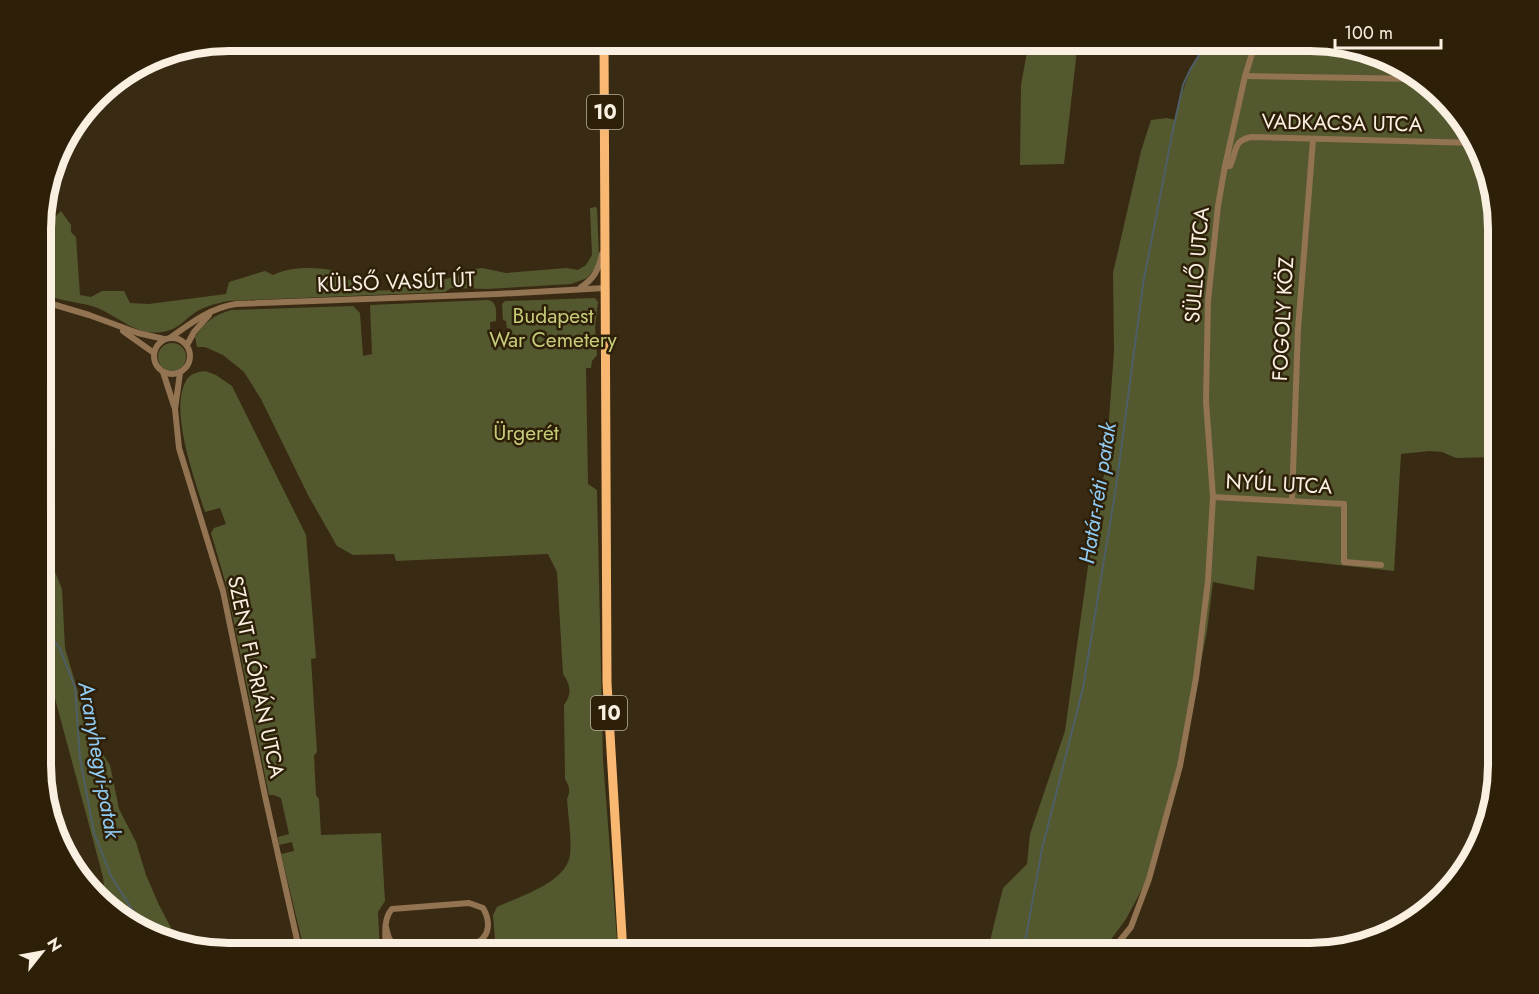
<svg xmlns="http://www.w3.org/2000/svg" width="1539" height="994" viewBox="0 0 1539 994" font-family="Jost,sans-serif">
<style>
.green{fill:#54582e}
.lines{fill:none;stroke-linecap:round;stroke-linejoin:round}
.stream{stroke:#4e5e66;stroke-width:2}
.street{stroke:#927352;stroke-width:6}
.primary{stroke:#f8b871;stroke-width:9}
.labels{text-anchor:middle;dominant-baseline:central;stroke-width:5;stroke-linejoin:round;paint-order:stroke}
.shield{fill:#2e2008;stroke:#bdb2a1;stroke-width:1.5}
.shield-label{font-size:20px;font-weight:bold;fill:#faf0e2}
.street-label{font-size:21px;fill:#faf0e2;stroke:#2e2008}
.park-label{font-size:21px;fill:#c5cc7a;stroke:#2e2008}
.water-label{font-size:22px;font-style:italic;fill:#90cbf4;stroke:#2e2008}
.rim{fill:none;stroke:#faf0e2;stroke-width:8}
</style>
<rect width="100%" height="100%" fill="#392a13"/>
<!-- green -->
<g class="green">
<path d="M 1029,41 L 1078,41 L 1064,164 L 1020,165 L 1021,85 Z"/>
<path d="M 1208,41 L 1310,41 L 1370,50 L 1415,73 L 1473,135 L 1498,217 L 1498,457 L 1456,458 L 1442,452 L 1429,451 L 1401,454 L 1394,571 L 1257,556 L 1254,590 L 1213,582 L 1207,631 L 1186,741 L 1147,880 L 1126,919 L 1101,953 L 987,953 L 1003,888 L 1027,864 L 1030,834 L 1065,731 L 1098,495 L 1105,472 L 1114,352 L 1113,273 L 1141,151 L 1151,120 L 1167,118 L 1175,120 C 1183,87 1189,69 1208,41 Z"/>
<path d="M 596,207 L 597,209 L 599,256 L 596,267 L 587,278 L 571,284 L 487,289 L 451,288 L 445,292 L 228,301 C 215,304 204,306 193,314 C 186,319 178,328 170,330 C 138,341 118,314 92,306 C 75,302 59,300 42,294 L 42,220 L 50,222 L 61,211 L 71,225 L 71,232 L 76,237 L 80,295 L 91,297 L 102,291 L 124,291 L 130,303 L 149,304 L 226,294 L 229,282 L 265,271 L 273,275 C 292,266 316,267 336,271 L 341,279 L 354,280 L 359,291 L 398,290 L 399,282 L 446,279 L 461,275 L 467,270 L 482,268 L 506,273 L 566,268 L 578,270 L 586,265 L 592,255 L 590,208 Z"/>
<path d="M 595,298 L 598,302 L 595,327 L 597,355 L 592,361 L 591,368 L 586,368 L 588,484 L 597,490 L 603,760 L 618,953 L 496,953 L 493,915 L 497,907 C 520,896 566,883 570,855 C 572,837 568,817 567,799 C 571,791 569,786 565,779 L 564,705 C 572,694 571,685 563,674 L 557,572 L 548,554 L 396,561 L 394,554 L 353,555 L 337,546 L 308,495 L 261,399 L 244,372 L 223,355 L 205,347 L 197,347 L 195,337 C 205,322 214,315 231,310 L 353,306 L 360,313 L 363,356 L 372,354 L 370,305 L 488,300 C 498,302 496,312 496,321 L 490,322 L 491,347 L 507,346 L 507,335 L 511,333 L 511,329 L 507,328 L 506,321 L 503,320 L 502,304 L 505,301 Z"/>
<circle cx="172" cy="357" r="14"/>
<path d="M 205,371 L 216,375 L 232,386 L 306,535 L 316,658 L 311,659 L 317,752 L 314,756 L 316,795 L 319,799 L 321,835 L 381,833 L 385,901 L 378,912 L 380,953 L 305,953 L 281,854 L 294,851 L 292,842 L 279,845 L 278,837 L 289,834 L 281,798 L 274,795 L 269,795 L 227,588 L 211,533 L 214,528 L 226,524 L 220,508 L 205,512 C 195,480 169,411 186,381 C 190,373 198,372 205,371 Z"/>
<path d="M 42,507 L 55,538 L 49,557 L 62,589 L 65,648 L 91,736 L 110,765 L 119,809 L 136,842 L 146,875 L 159,905 L 180,945 C 168,943 159,939 148,933 C 122,920 105,909 103,877 L 42,650 Z"/>
<path d="M 291,939 L 295,953 L 269,953 Z"/>
</g>
<g class="lines">
<!-- stream -->
<g class="stream">
<path d="M 42,624 L 60,649 L 75,687 L 80,758 L 94,833 L 111,876 L 146,932"/>
<path d="M 1023,953 L 1042,849 L 1083,688 L 1116,487 L 1143,284 L 1174,125 L 1183,85 L 1191,68 L 1208,41"/>
</g>
<!-- street -->
<g class="street">
<path d="M 1245,76 L 1420,79"/>
<path d="M 1225,166 L 1230,166 C 1237,151 1233,140 1252,137 L 1476,143"/>
<path d="M 581,287 C 594,279 599,269 602,254"/>
<path d="M 42,301 L 89,315 L 138,333 L 164,339"/>
<path d="M 123,331 L 154,353"/>
<circle cx="172" cy="356" r="18"/>
<path d="M 170,338 C 191,323 210,308 236,304 L 497,294 L 605,288"/>
<path d="M 187,345 L 194,332 L 209,315"/>
<path d="M 163,372 L 174,406"/>
<path d="M 180,373 L 175,409 L 179,448 L 223,591 L 265,796 L 300,953"/>
<path d="M 1213,497 L 1344,504 L 1344,562 L 1381,565"/>
<path d="M 1292,501 L 1298,329 L 1313,140"/>
<path d="M 386,927 C 388,935 389,943 397,946 C 408,951 423,948 434,947 C 453,946 487,951 488,925 C 488,919 486,913 483,908 L 469,903 L 392,909 C 382,920 386,939 386,953"/>
<path d="M 1110,953 L 1131,927 L 1149,879 L 1180,766 L 1196,678 L 1208,581 L 1213,497 L 1206,401 L 1208,301 L 1218,206 L 1225,166 L 1245,76 L 1256,41"/>
</g>
<!-- primary -->
<path class="primary" d="M 604,41 L 607,683 L 623,953"/>
</g>
<g class="labels">
<!-- shield labels -->
<g class="shield">
<rect x="587" y="95" width="36" height="34" rx="4.5"/>
<rect x="591" y="696" width="36" height="34" rx="4.5"/>
</g>
<g class="shield-label">
<text x="605" y="112">10</text>
<text x="609" y="713">10</text>
</g>
<!-- street labels -->
<g class="street-label">
<text transform="translate(1342 123) rotate(1)">VADKACSA UTCA</text>
<text transform="translate(1197 265) rotate(-85)">SÜLLŐ UTCA</text>
<text transform="translate(396 282) rotate(-2)">KÜLSŐ VASÚT ÚT</text>
<text transform="translate(1283 319) rotate(-87)">FOGOLY KÖZ</text>
<text transform="translate(1279 484) rotate(3)">NYÚL UTCA</text>
<text transform="translate(256 677) rotate(78)">SZENT FLÓRIÁN UTCA</text>
</g>
<!-- park labels -->
<g class="park-label">
<text x="553" y="316">Budapest<tspan x="553" dy="24">War Cemetery</tspan></text>
<text x="526" y="433">Ürgerét</text>
</g>
<!-- water labels -->
<g class="water-label">
<text transform="translate(1097 493) rotate(-81)">Határ-réti patak</text>
<text transform="translate(100 760) rotate(80)">Aranyhegyi-patak</text>
</g>
</g>
<!-- crop -->
<path d="M0 0H1539V994H0ZM229 51H1310A178 178 0 0 1 1488 229V765A178 178 0 0 1 1310 943H229A178 178 0 0 1 51 765V229A178 178 0 0 1 229 51Z" fill="#2e2008" fill-rule="evenodd"/>
<path class="rim" d="M229 51H1310A178 178 0 0 1 1488 229V765A178 178 0 0 1 1310 943H229A178 178 0 0 1 51 765V229A178 178 0 0 1 229 51Z"/>
<!-- north arrow -->
<g transform="translate(42 952) rotate(59)" stroke="#2e2008" stroke-width="4.5" paint-order="stroke">
<path d="M0-4.5L10 22L0 15L-10 22Z" fill="#faf0e2"/>
<text y="-9" font-size="16" font-weight="bold" text-anchor="middle" fill="#faf0e2">N</text>
</g>
<!-- scale -->
<path d="M1335 39v9h106v-9" fill="none" stroke="#faf0e2" stroke-width="3"/>
<text x="1344" y="39" font-size="18" fill="#faf0e2" stroke="#2e2008" stroke-width="4.5" paint-order="stroke">100 m</text>
</svg>
